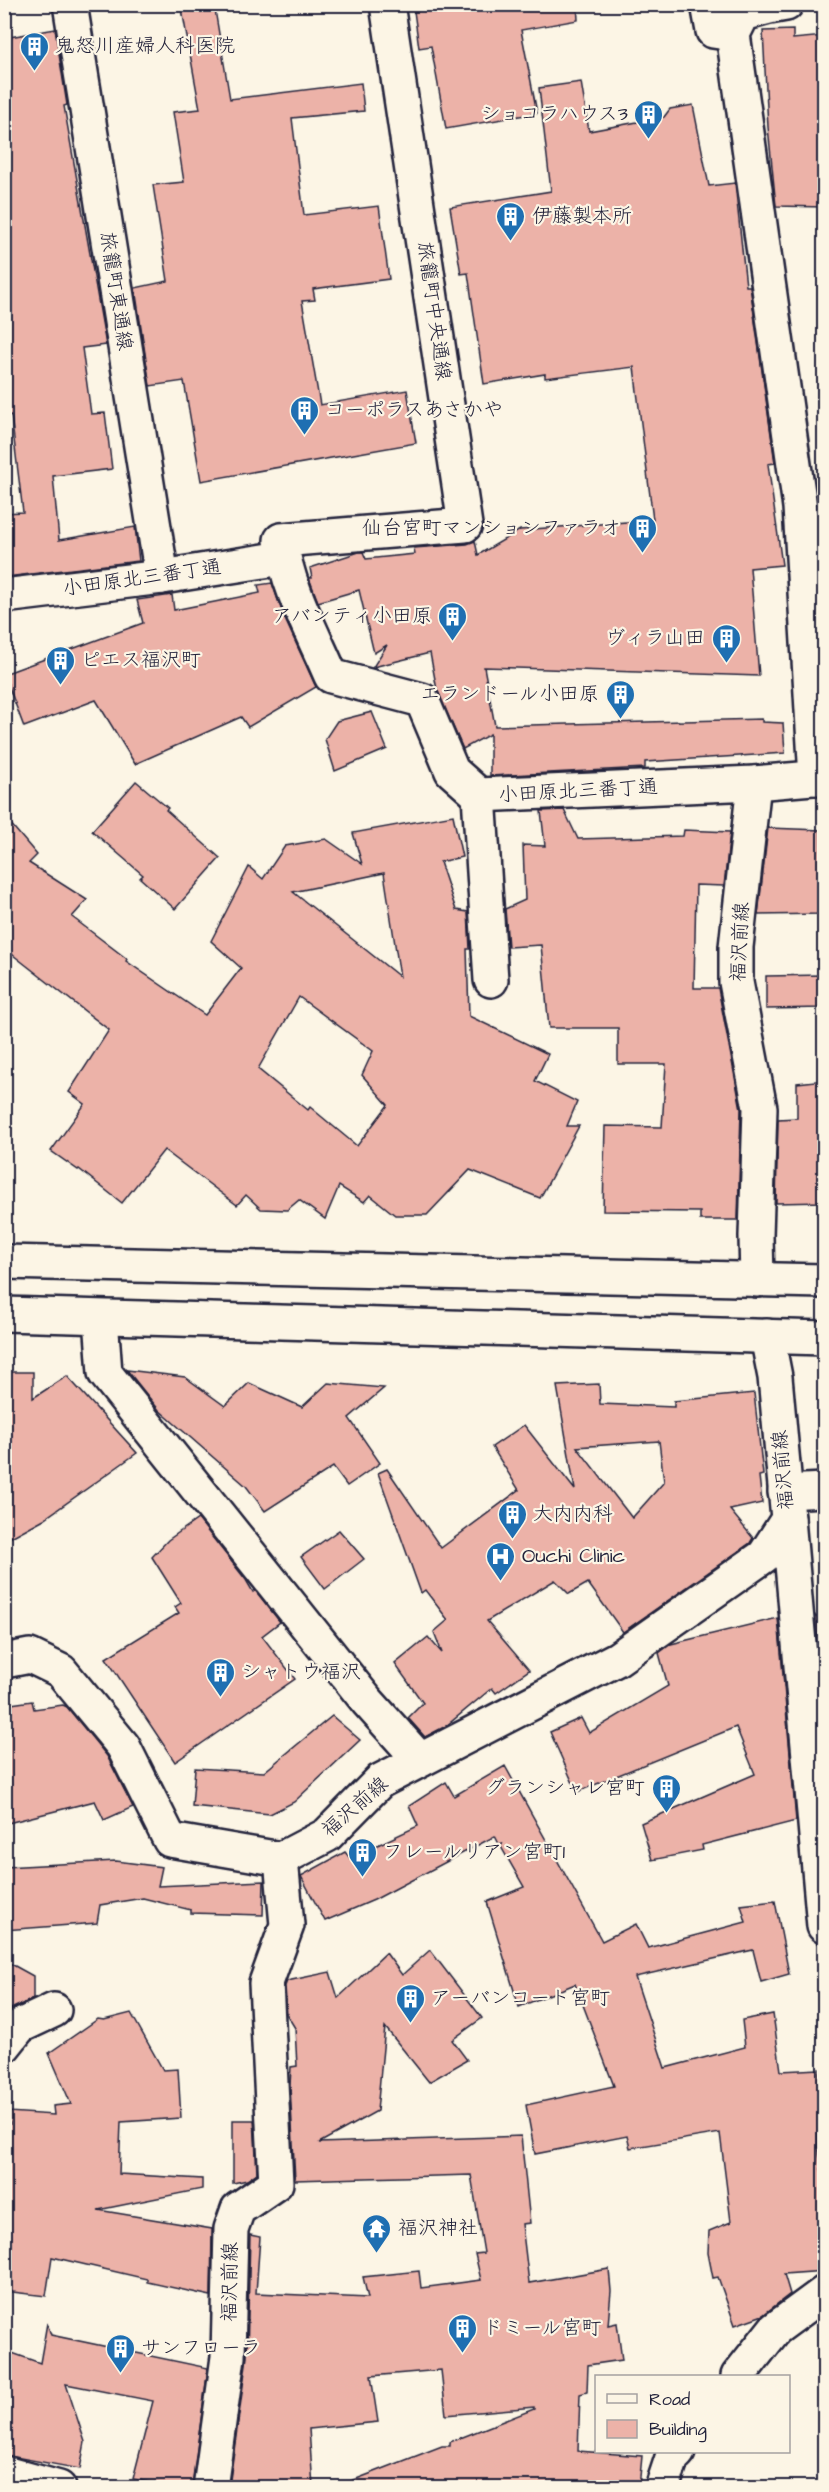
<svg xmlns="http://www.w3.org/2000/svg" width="829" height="2492" viewBox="0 0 829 2492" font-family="'Architects Daughter','Klee One',sans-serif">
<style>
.building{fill:#ecb2a8;stroke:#22223b;stroke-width:1.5;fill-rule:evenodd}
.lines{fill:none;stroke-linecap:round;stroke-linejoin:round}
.minor-casing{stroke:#22223b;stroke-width:38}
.minor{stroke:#fcf5e5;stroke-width:33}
.labels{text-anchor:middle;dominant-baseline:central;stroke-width:4.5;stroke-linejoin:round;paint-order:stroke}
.poi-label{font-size:20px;fill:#22223b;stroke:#fcf5e5;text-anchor:start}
.street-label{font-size:20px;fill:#22223b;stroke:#fcf5e5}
</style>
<rect width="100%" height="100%" fill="#fcf5e5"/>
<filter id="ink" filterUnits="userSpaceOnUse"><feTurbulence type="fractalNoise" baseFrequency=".0167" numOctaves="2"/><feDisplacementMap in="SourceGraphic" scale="12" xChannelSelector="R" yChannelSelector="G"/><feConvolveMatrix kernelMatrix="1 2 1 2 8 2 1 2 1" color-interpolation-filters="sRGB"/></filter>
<g filter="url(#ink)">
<!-- building -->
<g class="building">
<path d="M 181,4 L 214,4 L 230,99 L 361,83 L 364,111 L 292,118 L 304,215 L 379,206 L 389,279 L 313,289 L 315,300 L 302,301 L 320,405 L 407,390 L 416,443 L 201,481 L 184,381 L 150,386 L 135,288 L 168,281 L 153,185 L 184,182 L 173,112 L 200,109 Z"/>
<path d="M 447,4 L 577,4 L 578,20 L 521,30 L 537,113 L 446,129 L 431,46 L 419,48 L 414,11 Z"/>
<path d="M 55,29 L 67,105 L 64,106 L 106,345 L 82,348 L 91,414 L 105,413 L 112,469 L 53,476 L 59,540 L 135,527 L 139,561 L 6,577 L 4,513 L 23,512 L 11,415 L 4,416 L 4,38 Z"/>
<path d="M 793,30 L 793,39 L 825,36 L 825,207 L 776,206 L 768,127 L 763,31 Z"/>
<path d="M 581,82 L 589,131 L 664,117 L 670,109 L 693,105 L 709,186 L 735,183 L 746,286 L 750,286 L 775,463 L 768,464 L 782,565 L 750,568 L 759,676 L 484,667 L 495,726 L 762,719 L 762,722 L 783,723 L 785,753 L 645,762 L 645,768 L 490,776 L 490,734 L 463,749 L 437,690 L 430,653 L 373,667 L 387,645 L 374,653 L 359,590 L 318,602 L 309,578 L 312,578 L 310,568 L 359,552 L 363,552 L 366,559 L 415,554 L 414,548 L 467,544 L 475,541 L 478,555 L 520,530 L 653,520 L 634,367 L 545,378 L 545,374 L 484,384 L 468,273 L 461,274 L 450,207 L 551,191 L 539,88 Z"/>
<path d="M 272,583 L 284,617 L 316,687 L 248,727 L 241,717 L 135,764 L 96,700 L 24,727 L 4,674 L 143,623 L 137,600 L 172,595 L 174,610 L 260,593 L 258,585 Z"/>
<path d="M 372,712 L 387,749 L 335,771 L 325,739 L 337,721 Z"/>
<path d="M 136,781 L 168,808 L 166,810 L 220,858 L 175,909 L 140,878 L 143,875 L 92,831 Z"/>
<path d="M 564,810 L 578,839 L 683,836 L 684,830 L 730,832 L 724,886 L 696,885 L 694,988 L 718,988 L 741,1109 L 738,1220 L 700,1220 L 700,1212 L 603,1211 L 605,1126 L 662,1127 L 666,1064 L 618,1064 L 618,1028 L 549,1028 L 541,945 L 508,947 L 505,909 L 525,900 L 523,845 L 545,846 L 541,811 Z"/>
<path d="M 453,815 L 462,857 L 440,862 L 456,910 L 468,912 L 470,949 L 467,949 L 469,1016 L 548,1054 L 535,1081 L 577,1102 L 567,1126 L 579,1126 L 540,1198 L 470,1170 L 427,1215 L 395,1215 L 370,1195 L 364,1202 L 339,1186 L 325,1219 L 299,1200 L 287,1210 L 261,1209 L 246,1195 L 237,1205 L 164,1150 L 122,1203 L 79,1169 L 78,1170 L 51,1151 L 85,1104 L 69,1092 L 109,1030 L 4,948 L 4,816 L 37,855 L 29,863 L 87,900 L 72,917 L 127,959 L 126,961 L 205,1015 L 241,968 L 211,941 L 249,867 L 263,879 L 285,846 L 326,839 L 362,864 L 353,833 ZM 384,873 L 400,977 L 293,892 ZM 299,997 L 373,1051 L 362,1075 L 388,1105 L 357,1146 L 310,1107 L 308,1110 L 258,1069 Z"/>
<path d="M 768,828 L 821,830 L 822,884 L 825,884 L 823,914 L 758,915 Z"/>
<path d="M 823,975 L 823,1008 L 766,1009 L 766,976 Z"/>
<path d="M 825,1080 L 825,1202 L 776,1203 L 778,1119 L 797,1118 L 797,1083 Z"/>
<path d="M 127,1370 L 185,1377 L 225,1406 L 249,1383 L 302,1407 L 328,1383 L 384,1388 L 349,1418 L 380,1463 L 347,1486 L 333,1467 L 265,1511 L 246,1486 L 159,1410 Z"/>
<path d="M 4,1372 L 33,1372 L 33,1398 L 67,1376 L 137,1453 L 44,1519 L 4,1541 Z"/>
<path d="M 599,1384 L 600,1404 L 674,1407 L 674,1401 L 754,1393 L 763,1475 L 759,1476 L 762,1503 L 730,1510 L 753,1538 L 750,1543 L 623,1632 L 588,1583 L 569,1594 L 555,1580 L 487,1621 L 529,1670 L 496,1693 L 492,1688 L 446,1726 L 425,1737 L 408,1718 L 423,1703 L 395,1664 L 428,1637 L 442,1653 L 434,1632 L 448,1620 L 425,1590 L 421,1593 L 378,1473 L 387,1469 L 441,1548 L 519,1490 L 492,1447 L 524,1425 L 575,1490 L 557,1386 ZM 659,1441 L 664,1482 L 632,1518 L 577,1447 Z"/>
<path d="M 198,1519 L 246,1580 L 253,1592 L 255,1590 L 280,1622 L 262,1636 L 295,1679 L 175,1762 L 106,1658 L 179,1613 L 175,1607 L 181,1603 L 152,1557 L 168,1540 Z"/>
<path d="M 339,1530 L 364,1559 L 325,1589 L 301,1557 Z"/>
<path d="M 815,1615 L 825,1626 L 825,1719 Z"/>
<path d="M 778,1618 L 796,1821 L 702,1845 L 703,1850 L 652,1860 L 641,1823 L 755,1774 L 736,1727 L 577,1792 L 550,1732 L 581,1718 L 589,1733 L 668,1686 L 659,1653 L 671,1644 Z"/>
<path d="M 32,1701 L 34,1709 L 63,1705 L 67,1707 L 107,1756 L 133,1807 L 104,1820 L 95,1801 L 4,1824 L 4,1705 Z"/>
<path d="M 332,1716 L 360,1740 L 294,1802 L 270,1814 L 192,1806 L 195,1768 L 264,1772 Z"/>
<path d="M 505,1766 L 602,1941 L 636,1924 L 648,1948 L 746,1922 L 741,1905 L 775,1901 L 789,1974 L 761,1982 L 753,1950 L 635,1977 L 665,2068 L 745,2047 L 742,2020 L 773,2014 L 781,2071 L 819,2069 L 818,2146 L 825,2195 L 825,2271 L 784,2274 L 790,2294 L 763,2315 L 735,2325 L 718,2277 L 713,2278 L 708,2253 L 709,2231 L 731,2222 L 720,2133 L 630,2148 L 627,2136 L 535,2154 L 526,2105 L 614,2086 L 575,1984 L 519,2007 L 487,1902 L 524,1887 L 500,1845 L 503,1843 L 499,1844 L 495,1836 L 374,1900 L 325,1921 L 301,1876 L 345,1852 L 350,1858 L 418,1826 L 409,1806 L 446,1782 L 454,1796 Z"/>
<path d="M 116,1861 L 162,1867 L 158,1886 L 264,1881 L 263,1915 L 191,1913 L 191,1910 L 143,1898 L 100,1905 L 97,1923 L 4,1930 L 4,1867 Z"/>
<path d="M 430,1950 L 482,2018 L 452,2040 L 467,2060 L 429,2082 L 385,2027 L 377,2111 L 319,2143 L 521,2136 L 530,2223 L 522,2224 L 529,2283 L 609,2269 L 611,2291 L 608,2325 L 617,2323 L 622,2360 L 588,2365 L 587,2392 L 580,2394 L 578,2451 L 642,2456 L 639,2487 L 442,2487 L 442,2484 L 401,2487 L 342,2487 L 341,2485 L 442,2446 L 450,2446 L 450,2442 L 534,2409 L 534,2407 L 446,2415 L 441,2370 L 371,2376 L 378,2422 L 309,2429 L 313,2487 L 229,2487 L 247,2357 L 250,2235 L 260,2237 L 256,2293 L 368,2298 L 363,2277 L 419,2271 L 421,2288 L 481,2280 L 475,2254 L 484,2253 L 471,2175 L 295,2180 L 290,2086 L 291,2067 L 297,2066 L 295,2028 L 287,2015 L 285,1986 L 287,1981 L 330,1972 L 338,1998 L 386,1953 L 402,1975 Z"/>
<path d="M 4,1960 L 33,1976 L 33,1999 L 4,2012 Z"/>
<path d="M 131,2013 L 163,2070 L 178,2069 L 181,2118 L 121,2122 L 119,2174 L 202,2179 L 202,2189 L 98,2210 L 212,2229 L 211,2296 L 147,2282 L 147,2279 L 52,2257 L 46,2296 L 4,2291 L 4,2124 L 10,2124 L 8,2112 L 54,2115 L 53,2106 L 71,2104 L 49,2053 L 98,2019 L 104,2020 Z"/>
<path d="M 233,2120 L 254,2120 L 257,2173 L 247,2180 L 233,2183 Z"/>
<path d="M 47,2323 L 51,2335 L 208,2368 L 192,2487 L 178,2487 L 133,2479 L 153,2401 L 66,2384 L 85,2442 L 80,2469 L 4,2455 L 4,2350 L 40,2363 Z"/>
</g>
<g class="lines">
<defs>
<g id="minor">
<path d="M 70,4 L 162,577"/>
<path d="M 387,4 L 465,525 L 281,540 C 287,588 313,633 331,676 L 422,700 L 452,771 L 479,795 L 754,783 L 824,777"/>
<path d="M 708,4 L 713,31 L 733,34"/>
<path d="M 786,4 L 769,7 L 743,14 L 733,34 L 800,507 L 816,778"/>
<path d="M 4,596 L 162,577 L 283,558"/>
<path d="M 754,783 L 736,947 L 736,982 L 760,1108 L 756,1236 L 757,1280"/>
<path d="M 479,795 L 491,980"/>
<path d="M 4,1262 L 824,1281"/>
<path d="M 4,1314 L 824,1338"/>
<path d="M 101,1318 L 105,1373 L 367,1701 L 420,1760"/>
<path d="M 785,1492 L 824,1490"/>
<path d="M 788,1519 L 824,1926"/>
<path d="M 4,1661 L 30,1656 L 61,1671 L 123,1746 L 170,1840 L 281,1859"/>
<path d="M 4,2046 L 20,2026 L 54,2010"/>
<path d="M 738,2376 L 775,2329 L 824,2293"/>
<path d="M 4,2473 L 59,2488"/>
<path d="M 210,2488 L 228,2357 L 231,2229 L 238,2209 L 276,2183 L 266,1983 L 287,1925 L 281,1859 L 327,1835 L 380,1781 L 617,1659 L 764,1556 L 788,1519 L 775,1377 L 767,1336"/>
<path d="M 662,2488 L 672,2458 L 678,2452"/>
</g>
</defs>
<!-- minor casing -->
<use href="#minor" class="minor-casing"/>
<!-- minor -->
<use href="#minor" class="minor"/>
</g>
</g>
<!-- icons -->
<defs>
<symbol id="building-pin" viewBox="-11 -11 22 30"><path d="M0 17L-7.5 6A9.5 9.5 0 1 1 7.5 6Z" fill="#1f6fb2" stroke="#fcf5e5"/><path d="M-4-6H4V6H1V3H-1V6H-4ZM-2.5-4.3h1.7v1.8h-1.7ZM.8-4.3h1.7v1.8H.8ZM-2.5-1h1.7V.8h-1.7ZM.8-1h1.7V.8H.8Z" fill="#fff"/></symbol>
<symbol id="hospital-pin" viewBox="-11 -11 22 30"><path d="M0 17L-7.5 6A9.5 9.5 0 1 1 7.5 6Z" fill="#1f6fb2" stroke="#fcf5e5"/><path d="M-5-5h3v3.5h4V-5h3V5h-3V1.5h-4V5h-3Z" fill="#fff"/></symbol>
<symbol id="temple-pin" viewBox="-11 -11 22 30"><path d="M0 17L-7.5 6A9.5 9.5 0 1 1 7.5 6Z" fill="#1f6fb2" stroke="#fcf5e5"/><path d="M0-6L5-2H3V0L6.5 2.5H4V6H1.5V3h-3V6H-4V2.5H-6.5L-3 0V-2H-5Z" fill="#fff"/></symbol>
</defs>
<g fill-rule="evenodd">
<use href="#building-pin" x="18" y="30" width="33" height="45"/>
<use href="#building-pin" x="632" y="98" width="33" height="45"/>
<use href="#building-pin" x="494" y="200" width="33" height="45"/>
<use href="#building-pin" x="288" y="394" width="33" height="45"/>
<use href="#building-pin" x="626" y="512" width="33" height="45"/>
<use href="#building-pin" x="436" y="600" width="33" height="45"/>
<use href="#building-pin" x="710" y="622" width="33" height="45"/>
<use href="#building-pin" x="44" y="644" width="33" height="45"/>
<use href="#building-pin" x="604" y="678" width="33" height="45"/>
<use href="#building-pin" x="496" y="1498" width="33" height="45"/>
<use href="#hospital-pin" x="484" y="1540" width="33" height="45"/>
<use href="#building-pin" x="204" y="1656" width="33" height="45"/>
<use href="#building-pin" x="650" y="1772" width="33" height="45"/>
<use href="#building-pin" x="346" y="1836" width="33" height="45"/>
<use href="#building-pin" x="394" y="1982" width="33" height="45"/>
<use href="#temple-pin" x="360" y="2212" width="33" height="45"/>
<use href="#building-pin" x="446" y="2312" width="33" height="45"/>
<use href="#building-pin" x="104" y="2332" width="33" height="45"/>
</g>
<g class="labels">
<!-- poi labels -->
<g class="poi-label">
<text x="55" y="46">鬼怒川産婦人科医院</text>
<text x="628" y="114" text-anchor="end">ショコラハウス3</text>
<text x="532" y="216">伊藤製本所</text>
<text x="325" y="410">コーポラスあさかや</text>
<text x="621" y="528" text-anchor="end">仙台宮町マンションファラオ</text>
<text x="432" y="616" text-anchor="end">アバンティ小田原</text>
<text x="705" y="638" text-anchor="end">ヴィラ山田</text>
<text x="81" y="660">ピエス福沢町</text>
<text x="599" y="694" text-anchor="end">エランドール小田原</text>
<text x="533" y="1514">大内内科</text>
<text x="522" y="1556">Ouchi Clinic</text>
<text x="241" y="1672">シャトウ福沢</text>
<text x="645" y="1788" text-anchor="end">グランシャレ宮町</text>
<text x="383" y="1852">フレールリアン宮町1</text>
<text x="431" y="1998">アーバンコート宮町</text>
<text x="398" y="2228">福沢神社</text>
<text x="483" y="2328">ドミール宮町</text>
<text x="141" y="2348">サンフローラ</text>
</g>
<!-- street labels -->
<g class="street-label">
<text transform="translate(116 291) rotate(81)">旅籠町東通線</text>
<text transform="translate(434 311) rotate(82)">旅籠町中央通線</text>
<text transform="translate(142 578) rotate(-8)">小田原北三番丁通</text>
<text transform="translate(578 791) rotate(-3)">小田原北三番丁通</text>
<text transform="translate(740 942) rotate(-87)">福沢前線</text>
<text transform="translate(783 1470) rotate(-95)">福沢前線</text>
<text transform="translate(355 1807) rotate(-41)">福沢前線</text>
<text transform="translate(230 2282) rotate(-89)">福沢前線</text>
</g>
</g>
<!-- margin -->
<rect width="829" height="2492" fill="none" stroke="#fcf5e5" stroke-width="24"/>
<rect x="12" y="12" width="805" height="2468" fill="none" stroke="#22223b" stroke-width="2" filter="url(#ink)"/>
<!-- legend -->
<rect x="595" y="2375" width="195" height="78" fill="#fcf5e5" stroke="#a5a1a1" stroke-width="1.5"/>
<rect x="607" y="2394" width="30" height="9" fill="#fcf5e5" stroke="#a5a1a1" stroke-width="1.5"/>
<text x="649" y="2405" font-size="18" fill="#22223b">Road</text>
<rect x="607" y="2420" width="30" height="18" fill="#ecb2a8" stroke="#a5a1a1" stroke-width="1.5"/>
<text x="649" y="2435" font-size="18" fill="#22223b">Building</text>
</svg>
